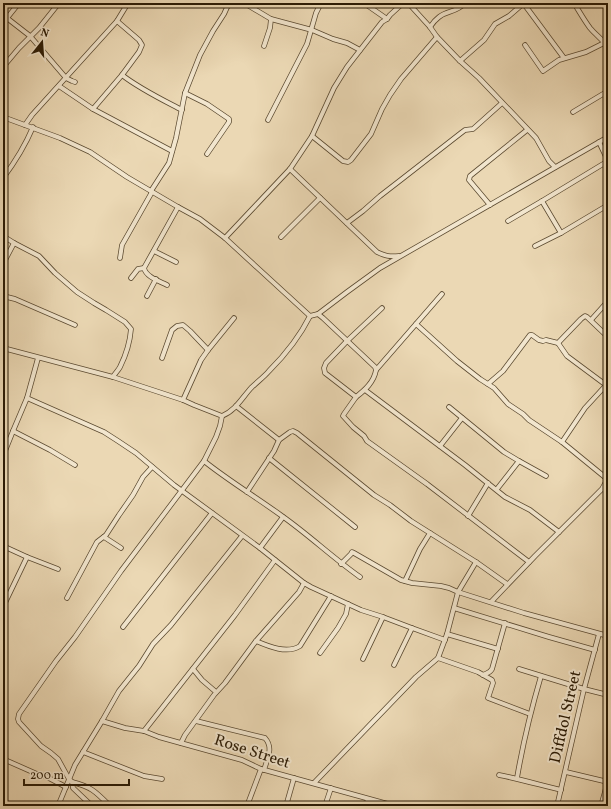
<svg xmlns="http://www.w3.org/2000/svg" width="611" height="809" viewBox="0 0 611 809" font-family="Vollkorn,serif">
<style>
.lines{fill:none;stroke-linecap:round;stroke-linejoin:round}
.minor-casing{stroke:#5b4a31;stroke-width:5.5}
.minor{stroke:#f2e6ce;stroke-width:4}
.labels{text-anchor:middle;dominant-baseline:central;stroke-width:4;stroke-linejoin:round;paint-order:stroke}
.street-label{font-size:16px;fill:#2b1b05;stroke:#f2e6ce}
</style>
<rect width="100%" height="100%" fill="#ebd8b4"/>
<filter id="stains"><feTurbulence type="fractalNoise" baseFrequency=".005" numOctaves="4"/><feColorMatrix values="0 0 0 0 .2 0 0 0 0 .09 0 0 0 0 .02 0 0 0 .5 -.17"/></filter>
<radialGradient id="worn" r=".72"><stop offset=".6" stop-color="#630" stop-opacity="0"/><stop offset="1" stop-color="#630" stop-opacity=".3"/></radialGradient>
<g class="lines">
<defs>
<g id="minor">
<path d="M 244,3 L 271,19 L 270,28 L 264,46"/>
<path d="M 364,3 L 387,19"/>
<path d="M 404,3 L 410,5 L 430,27 L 437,37 L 460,61 L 479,78 L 536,138 L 549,161 L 555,167"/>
<path d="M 574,3 C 579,11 584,20 590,28 C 596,35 603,40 608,47"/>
<path d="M 524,4 L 564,58"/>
<path d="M 3,15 L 30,36 L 66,78 L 72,81 L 75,82"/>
<path d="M 7,18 L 19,3"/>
<path d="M 271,19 L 312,30 L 333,39 L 347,43 L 360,50"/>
<path d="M 117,21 L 139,40 L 142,45 L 139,52 L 122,75 C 140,89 161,99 182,110"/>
<path d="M 430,27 C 432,24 435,20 439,17 C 448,10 456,13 465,3"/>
<path d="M 525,45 L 543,71 L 559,60 L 586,52 L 608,41"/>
<path d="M 460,61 L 484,40 L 495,24 L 509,16 L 524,3"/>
<path d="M 3,67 L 19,48 L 39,28 L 59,3"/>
<path d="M 59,86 L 93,109 L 172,151"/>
<path d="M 185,93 L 207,104 L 229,119 L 229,122 L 207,154"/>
<path d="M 93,109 L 122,75"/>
<path d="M 573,112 L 608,91"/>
<path d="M 3,117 L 60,138 L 90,152 L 127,177 L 178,207 L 200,219 L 225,238 L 258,203 L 290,169 L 312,136 L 334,88 L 347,67 L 382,22 L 387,19 L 390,15 L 403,3"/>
<path d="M 268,120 L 307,44 L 316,13 L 321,3"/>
<path d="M 25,125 L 32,115 L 117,21 L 128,3"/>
<path d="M 312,136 L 343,161 L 348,162 L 351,160 L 371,134 L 382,109 L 390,95 L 401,79 L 437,37"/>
<path d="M 599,142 L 608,161"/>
<path d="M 290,169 L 377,252 C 386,256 389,257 399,256"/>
<path d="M 3,178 C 15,162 25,146 33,127"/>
<path d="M 151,191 L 169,163 L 176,138 L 185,93 L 200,55 L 213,31 L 224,14 L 229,3"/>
<path d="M 542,201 L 561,233"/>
<path d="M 490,205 L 469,180 L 470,176 L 527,130"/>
<path d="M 508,221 L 542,201 L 608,161"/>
<path d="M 347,223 L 363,211 L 380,196 L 402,179 L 461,133 L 465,130 L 473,129 L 502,103"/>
<path d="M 3,236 L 14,243 L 39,256 L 55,273 L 77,292 L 94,303 L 106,310 L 125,322 L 131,329 C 130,342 126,355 120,367 C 118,371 115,373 113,377"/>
<path d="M 281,237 L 320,198"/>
<path d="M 225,238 L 310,316 L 318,314 L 323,318 L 375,367 L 376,370"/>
<path d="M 535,246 L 561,233 L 608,205"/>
<path d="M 154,251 L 176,262"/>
<path d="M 120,258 L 122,245 L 152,192"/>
<path d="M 3,264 L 14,243"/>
<path d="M 131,278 L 138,269 L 144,268"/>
<path d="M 167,285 C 159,281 146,277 144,268 L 178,207"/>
<path d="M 3,296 L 15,299 L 75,325"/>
<path d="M 147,296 L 156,279"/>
<path d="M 382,308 L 347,341 L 326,363 L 324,368 L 325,373 L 356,397 C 365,390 374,382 376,370 L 442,294"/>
<path d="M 318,314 L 347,292 L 380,268 L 608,137"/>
<path d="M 234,318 L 208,350 L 201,360 L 183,400 L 194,405 L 222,416 C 235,411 242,398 251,388 C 257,382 264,377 269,371 C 285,355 300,336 310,316"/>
<path d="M 591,320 L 608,301"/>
<path d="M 416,324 L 457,361 L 480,379 L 494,388 L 508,404 L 523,414 L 529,420 L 562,442 L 606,478 L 607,480 L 602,489 L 535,556 L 491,602"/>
<path d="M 558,343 L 567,356 L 606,385"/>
<path d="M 3,348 L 113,377 L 183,400"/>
<path d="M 162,358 L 172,330 L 177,326 L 183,325 L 190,331 L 208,350"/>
<path d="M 488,384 L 503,371 L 530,335 L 532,335 L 539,340 L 543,341 L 546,340 L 558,343 L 581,319 L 585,316 L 587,317 L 608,337"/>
<path d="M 365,390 L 465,465 L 505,497 L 530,510 L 559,532"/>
<path d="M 356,397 L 344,414 L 343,416 L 353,427 L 364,436 L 367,441 L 427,484 L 529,562"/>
<path d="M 27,398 L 104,432 L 118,441 L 136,453 L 174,485 L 260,548 L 304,583 L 311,587 L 361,610 L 383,617 L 412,628 L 445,640"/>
<path d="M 236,406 L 279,440"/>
<path d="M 449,407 L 504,452 L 519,461 L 546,476"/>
<path d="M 13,431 L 50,450 L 75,465"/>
<path d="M 562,442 L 585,408 L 608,383"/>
<path d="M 440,446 L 462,418"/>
<path d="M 3,456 L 13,431 L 27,398 L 38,358"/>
<path d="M 269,458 L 355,527"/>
<path d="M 204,461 C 229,481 256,497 282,516 C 309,535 333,558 360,577"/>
<path d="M 497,489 L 519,461"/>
<path d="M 247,492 L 274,451 L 279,440 L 290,432 L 293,431 L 297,433 L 374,495 L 390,505 L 411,521 L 476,562 L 507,584"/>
<path d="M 468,516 L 488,483"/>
<path d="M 104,537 L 121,548"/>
<path d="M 3,546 L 27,557 L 58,569"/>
<path d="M 260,548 L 283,517"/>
<path d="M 341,564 L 351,554 L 352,552 L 354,553 L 401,580 L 412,583 L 441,586 L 449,588 L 458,592 L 524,613 L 608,636"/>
<path d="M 405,581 L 420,549 L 430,533"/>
<path d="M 67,598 L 97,542 L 106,535 L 119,515 L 133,495 L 143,477 L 152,467"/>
<path d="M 3,607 L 27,557"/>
<path d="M 454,608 L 549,637 L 595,650"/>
<path d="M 123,627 L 212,513"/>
<path d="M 447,634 L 498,649"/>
<path d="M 256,641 C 270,647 287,654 300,646 L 331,596"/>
<path d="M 320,653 L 338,628 L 346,614 L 348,604"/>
<path d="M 438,658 L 478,672 L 492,680 L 493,683 L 488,698 L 530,714"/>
<path d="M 363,659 L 383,617"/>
<path d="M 394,665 L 412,628"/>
<path d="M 193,669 L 202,680 L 216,692"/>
<path d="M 519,669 L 584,689 L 608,695"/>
<path d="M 483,675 C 487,673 490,673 492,669 L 505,623"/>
<path d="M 102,721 L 125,728 L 144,731 L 159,737 L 242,760 L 261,769 L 395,806"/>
<path d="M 196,721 L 265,738 C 274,748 267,759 264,770"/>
<path d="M 144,731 L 235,615 L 275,560"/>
<path d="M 181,743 L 185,735 L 214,695 L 225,683 L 256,641 L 299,592 L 304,583"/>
<path d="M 83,752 L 144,776 L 162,779"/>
<path d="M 3,759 L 37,774 L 45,776 L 66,787"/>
<path d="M 566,772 L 608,782"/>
<path d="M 499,775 C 520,779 540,785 561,790"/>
<path d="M 517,778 C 523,743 531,710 541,676"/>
<path d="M 72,782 C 92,787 96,792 110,806"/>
<path d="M 314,783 L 416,677 L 438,658 L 447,634 L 458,592 L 476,562"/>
<path d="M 3,802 L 14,806"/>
<path d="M 473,804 L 480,806"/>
<path d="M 58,806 L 75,765 L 102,721 L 119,691 L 139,666 L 153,644 L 171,625 L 242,536"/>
<path d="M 92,806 L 73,788 L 72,782 L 69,779 L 58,759 L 51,753 L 41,746 L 19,722 L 18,719 L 19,714 L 56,661 L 75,637 L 121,571 L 204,461 L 216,437 L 220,426 L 222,416"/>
<path d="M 247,806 L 261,769"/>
<path d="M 286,806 L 294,778"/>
<path d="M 325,806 L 331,788"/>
<path d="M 366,806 L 368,799"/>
<path d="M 557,806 L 584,689 L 599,634"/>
<path d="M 601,806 L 608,781"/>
</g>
</defs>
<!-- minor casing -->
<use href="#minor" class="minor-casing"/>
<!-- minor -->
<use href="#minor" class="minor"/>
</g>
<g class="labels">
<!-- street labels -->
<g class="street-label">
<text transform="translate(566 717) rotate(-77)">Diffdol Street</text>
<text transform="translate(252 752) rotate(18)">Rose Street</text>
</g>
</g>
<!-- margin -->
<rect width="611" height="809" fill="none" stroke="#ebd8b4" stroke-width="16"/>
<rect x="4" y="4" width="603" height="801" fill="none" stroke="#2b1b05" stroke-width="2"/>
<rect x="8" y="8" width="595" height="793" fill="none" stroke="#2b1b05"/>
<!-- north arrow -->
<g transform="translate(42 42) rotate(17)" stroke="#f2e6ce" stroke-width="3" paint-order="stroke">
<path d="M0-3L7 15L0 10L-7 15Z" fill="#2b1b05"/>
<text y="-6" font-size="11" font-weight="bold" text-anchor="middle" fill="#2b1b05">N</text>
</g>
<!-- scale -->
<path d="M24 779v6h105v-6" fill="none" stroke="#2b1b05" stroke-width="2"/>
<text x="30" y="779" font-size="12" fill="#2b1b05" stroke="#f2e6ce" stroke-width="3" paint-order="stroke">200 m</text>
<rect width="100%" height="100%" filter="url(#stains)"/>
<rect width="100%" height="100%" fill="url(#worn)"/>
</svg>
